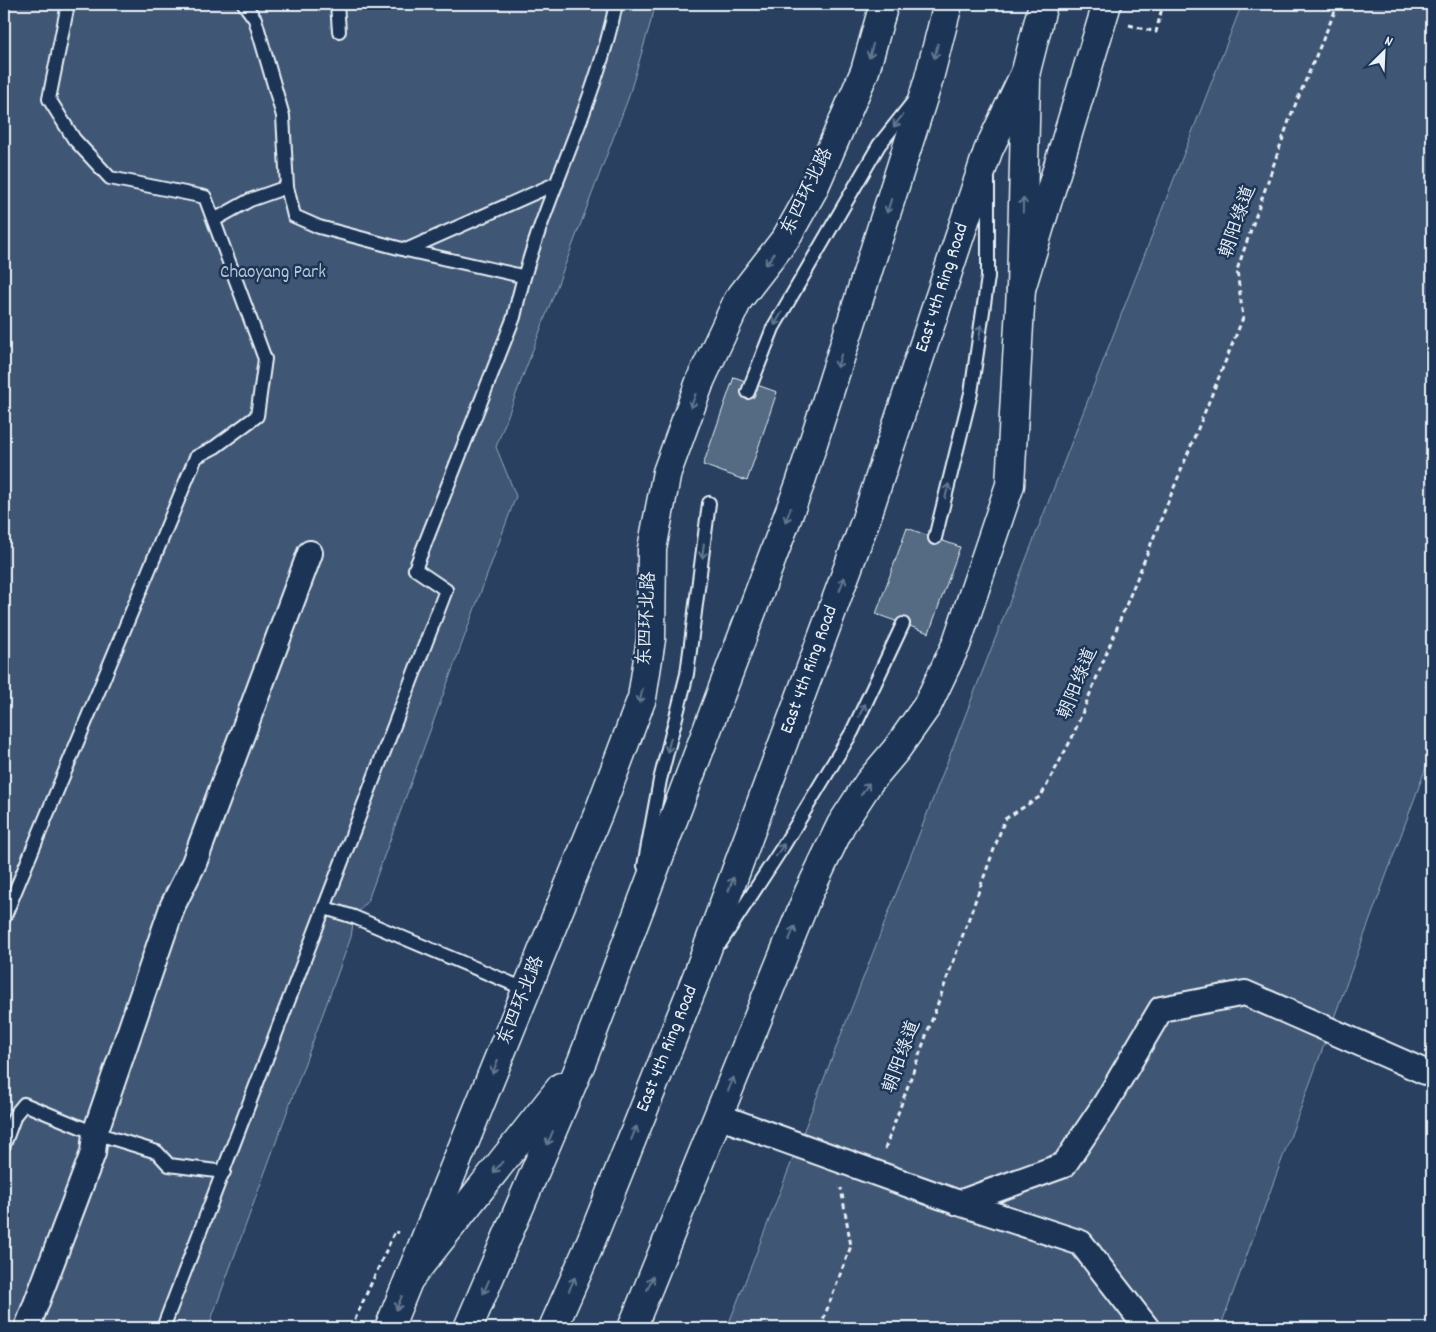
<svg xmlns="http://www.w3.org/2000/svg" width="1436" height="1332" viewBox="0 0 1436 1332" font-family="Dekko,'LXGW WenKai TC',sans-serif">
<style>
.green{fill:#415774;stroke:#94a4b6}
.building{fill:#556a83;stroke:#e8f1f8}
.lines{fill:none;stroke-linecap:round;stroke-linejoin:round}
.service-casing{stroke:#e8f1f8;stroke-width:16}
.minor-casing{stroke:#e8f1f8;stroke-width:28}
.tertiary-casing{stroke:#e8f1f8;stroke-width:31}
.trunk-casing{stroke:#e8f1f8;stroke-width:31}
.path{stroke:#e8f1f8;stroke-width:3;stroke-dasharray:5 4;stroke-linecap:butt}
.service{stroke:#1d3557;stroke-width:12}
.minor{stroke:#1d3557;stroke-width:24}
.tertiary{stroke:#1d3557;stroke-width:28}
.trunk{stroke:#1d3557;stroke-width:28}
.oneway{stroke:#64778f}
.labels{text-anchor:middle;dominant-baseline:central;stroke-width:5;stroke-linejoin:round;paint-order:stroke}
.street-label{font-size:19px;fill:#e8f1f8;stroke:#1d3557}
.park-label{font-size:19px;fill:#b6c3d0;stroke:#1d3557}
</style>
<rect width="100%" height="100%" fill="#294061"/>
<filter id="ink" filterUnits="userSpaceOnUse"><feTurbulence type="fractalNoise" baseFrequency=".02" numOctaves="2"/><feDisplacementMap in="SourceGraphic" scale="10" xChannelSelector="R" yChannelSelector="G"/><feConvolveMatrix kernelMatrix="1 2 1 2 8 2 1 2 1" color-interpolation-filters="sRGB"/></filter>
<g filter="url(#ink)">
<!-- green -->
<g class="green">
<path d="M 4,4 L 656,4 L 628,99 L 496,447 L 516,496 L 368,900 L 354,917 L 351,937 L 208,1328 L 4,1328 Z"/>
<path d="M 1242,4 L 1432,4 L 1432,751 L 1220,1328 L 727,1328 Z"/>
</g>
<!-- building -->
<g class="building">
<path d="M 734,377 L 777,392 L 747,481 L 703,465 Z"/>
<path d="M 907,528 L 960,547 L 929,633 L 876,614 Z"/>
</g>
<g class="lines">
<defs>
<g id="service">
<path d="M 244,4 L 255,19 L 283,116 L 287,187 L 294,216 L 319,227 L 406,250 L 522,276"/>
<path d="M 337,4 L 339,31"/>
<path d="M 214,220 L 250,200 L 287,187"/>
<path d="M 406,250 L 557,183"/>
<path d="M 748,392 L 773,328 L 879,145 L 913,102"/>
<path d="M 935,538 L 971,393 L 988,277 L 988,179"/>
<path d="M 644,866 L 660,780 L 687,674 L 709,503"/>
<path d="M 325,908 L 354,917 L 527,990"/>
<path d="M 4,918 L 196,457 L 215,447 L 257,416 L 265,359 L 205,197 L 110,178 L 74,139 L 49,99 L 68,4"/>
<path d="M 721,942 L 784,845 L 852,732 L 903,624"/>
<path d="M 4,1145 L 15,1115 L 24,1104 L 95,1133 L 157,1152 L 169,1165 L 224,1172"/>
<path d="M 163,1328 L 446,590 L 415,569 L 514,317 C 537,209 594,111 616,4"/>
</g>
<g id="minor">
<path d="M 718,1116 L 959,1203 L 1064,1165 L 1105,1104 L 1161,1009 L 1245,993 L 1432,1075"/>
<path d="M 959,1203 L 1081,1243 L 1147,1328"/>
<path d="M 27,1328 L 93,1153 L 95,1133 L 173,905 L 194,863 L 310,553"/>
</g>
<g id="tertiary">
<path d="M 389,1328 L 598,814 L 642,698 L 651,639 L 652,549 L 667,472 L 701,379 L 738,300 L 786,238 L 813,190 L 865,71 L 884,4"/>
<path d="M 632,1328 L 809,892 L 841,825 L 869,782 L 896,750 L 927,706 L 956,645 L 1010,485 L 1021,289 L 1107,4"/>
</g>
<g id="trunk">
<path d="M 1021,289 L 1026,80"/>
<path d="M 410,1278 L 561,1087"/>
<path d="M 468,1328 L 582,1061 L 800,484 L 928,82 L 948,4"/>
<path d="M 553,1328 L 587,1251 L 696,979 L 866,519 L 988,151 L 1026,71 L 1043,4"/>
</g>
</defs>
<!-- service casing -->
<use href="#service" class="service-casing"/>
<!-- minor casing -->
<use href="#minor" class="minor-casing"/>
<!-- tertiary casing -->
<use href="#tertiary" class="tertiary-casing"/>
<!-- trunk casing -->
<use href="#trunk" class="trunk-casing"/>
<!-- path -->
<g class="path">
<path d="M 1129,25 L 1156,32 L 1163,4"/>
<path d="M 885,1149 L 1005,819 L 1041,796 L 1072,738 L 1243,318 L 1237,270 L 1291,115 L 1338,4"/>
<path d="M 351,1328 L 395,1231 L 399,1233"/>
<path d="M 820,1328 L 851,1246 L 841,1188"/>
</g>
<!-- service -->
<use href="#service" class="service"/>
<!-- minor -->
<use href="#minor" class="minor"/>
<!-- tertiary -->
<use href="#tertiary" class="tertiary"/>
<!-- trunk -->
<use href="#trunk" class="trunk"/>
</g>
<!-- one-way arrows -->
<defs><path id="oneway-shaft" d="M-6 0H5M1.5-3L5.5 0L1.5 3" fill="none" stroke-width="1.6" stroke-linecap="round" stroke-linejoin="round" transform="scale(1.25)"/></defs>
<g class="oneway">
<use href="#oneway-shaft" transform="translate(871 51) rotate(106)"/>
<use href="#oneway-shaft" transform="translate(936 51) rotate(104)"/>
<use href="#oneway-shaft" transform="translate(898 121) rotate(128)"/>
<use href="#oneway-shaft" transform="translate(1023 205) rotate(-89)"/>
<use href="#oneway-shaft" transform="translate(889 206) rotate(108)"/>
<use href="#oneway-shaft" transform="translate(770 259) rotate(128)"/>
<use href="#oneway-shaft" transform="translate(778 319) rotate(120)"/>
<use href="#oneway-shaft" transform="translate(980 332) rotate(-82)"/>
<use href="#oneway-shaft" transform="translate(839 361) rotate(108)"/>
<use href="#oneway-shaft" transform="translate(693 401) rotate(110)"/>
<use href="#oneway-shaft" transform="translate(947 491) rotate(-76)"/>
<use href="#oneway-shaft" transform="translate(788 515) rotate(111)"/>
<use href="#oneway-shaft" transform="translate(703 551) rotate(97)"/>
<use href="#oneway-shaft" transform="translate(842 584) rotate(-70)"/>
<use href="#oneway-shaft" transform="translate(641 696) rotate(103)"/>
<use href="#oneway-shaft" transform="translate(862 710) rotate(-65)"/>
<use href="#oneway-shaft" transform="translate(669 745) rotate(104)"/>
<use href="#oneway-shaft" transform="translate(865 789) rotate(-56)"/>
<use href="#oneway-shaft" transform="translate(780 850) rotate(-57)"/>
<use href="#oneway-shaft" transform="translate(731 884) rotate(-70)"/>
<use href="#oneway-shaft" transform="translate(792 933) rotate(-68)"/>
<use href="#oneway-shaft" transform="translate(495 1067) rotate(112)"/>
<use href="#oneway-shaft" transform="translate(731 1084) rotate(-68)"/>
<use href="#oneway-shaft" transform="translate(634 1133) rotate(-68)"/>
<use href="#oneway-shaft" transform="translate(550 1138) rotate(113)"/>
<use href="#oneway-shaft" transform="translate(498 1167) rotate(129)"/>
<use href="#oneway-shaft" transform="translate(650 1283) rotate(-68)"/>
<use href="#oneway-shaft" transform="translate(572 1284) rotate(-66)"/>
<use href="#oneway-shaft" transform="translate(486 1287) rotate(113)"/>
<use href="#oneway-shaft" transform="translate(399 1303) rotate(112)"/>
</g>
</g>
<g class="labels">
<!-- street labels -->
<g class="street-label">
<text transform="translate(808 192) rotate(-64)">东四环北路</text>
<text transform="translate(1239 222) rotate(-71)">朝阳绿道</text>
<text transform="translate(943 288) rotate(-72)">East 4th Ring Road</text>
<text transform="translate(648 619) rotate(-87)">东四环北路</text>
<text transform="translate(810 670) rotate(-70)">East 4th Ring Road</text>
<text transform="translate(1079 684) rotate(-68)">朝阳绿道</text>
<text transform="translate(522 1001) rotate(-68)">东四环北路</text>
<text transform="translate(668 1049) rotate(-68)">East 4th Ring Road</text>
<text transform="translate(903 1057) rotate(-70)">朝阳绿道</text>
</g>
<!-- park labels -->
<g class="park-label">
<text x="273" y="273">Chaoyang Park</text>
</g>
</g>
<!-- margin -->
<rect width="1436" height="1332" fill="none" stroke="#1d3557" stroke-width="20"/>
<rect x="10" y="10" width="1416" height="1312" fill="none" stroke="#e8f1f8" stroke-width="2" filter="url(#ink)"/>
<!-- north arrow -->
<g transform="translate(1384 52) rotate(24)" stroke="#1d3557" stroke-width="4" paint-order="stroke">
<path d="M0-4L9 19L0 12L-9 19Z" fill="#e8f1f8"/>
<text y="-8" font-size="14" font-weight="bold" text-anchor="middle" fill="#e8f1f8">N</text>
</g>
</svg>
